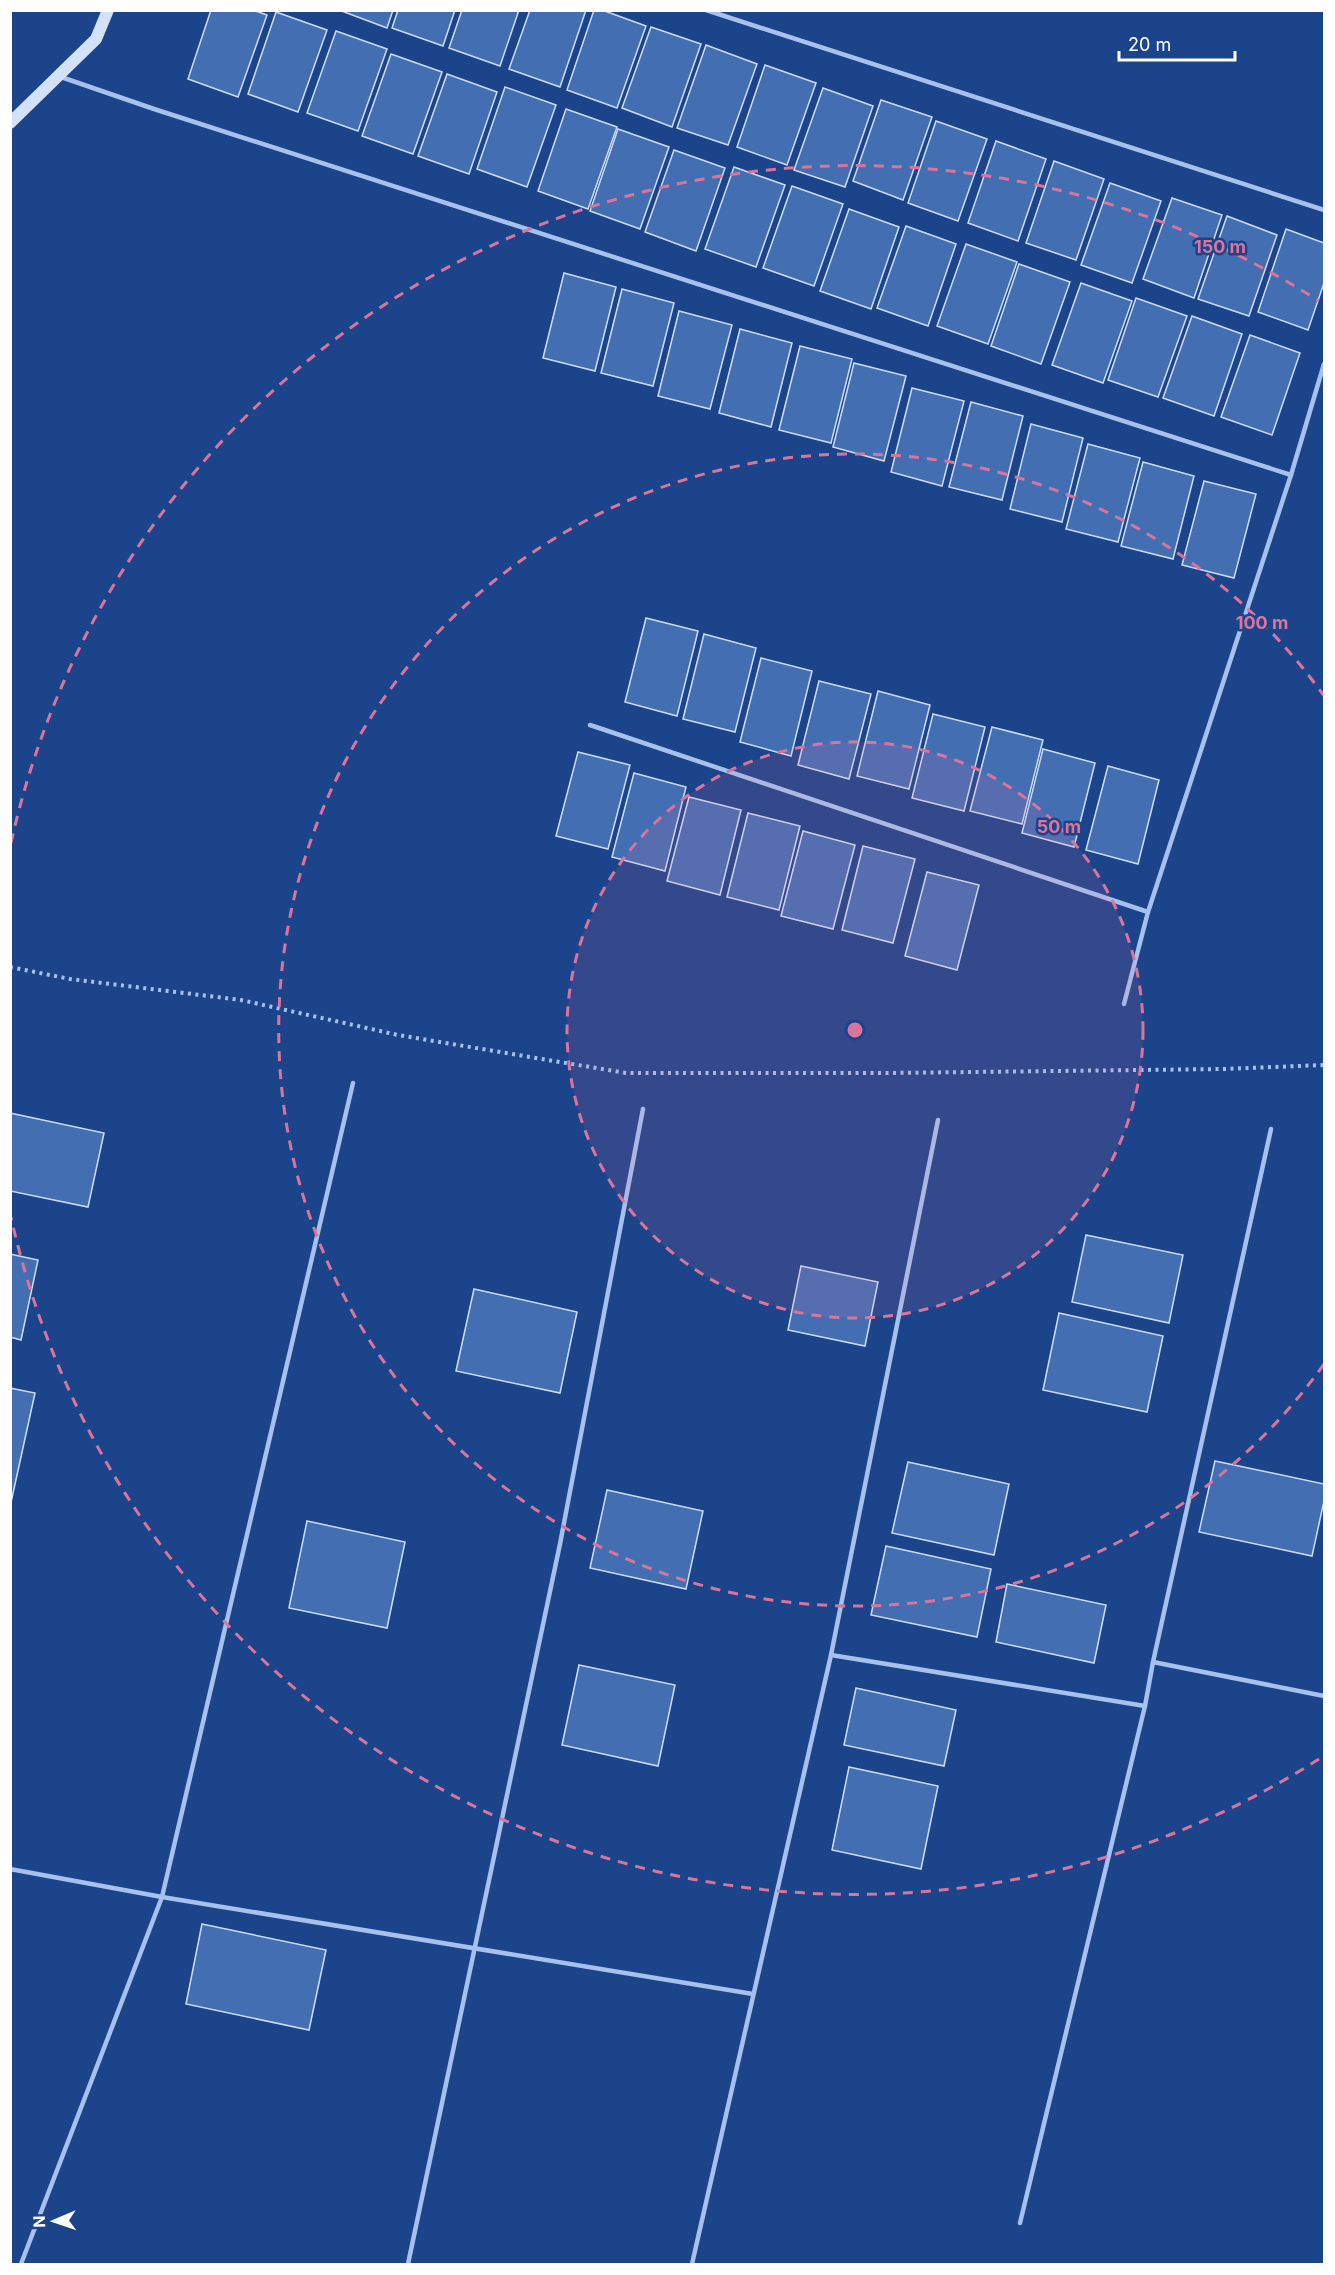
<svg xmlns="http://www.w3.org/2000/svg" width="1335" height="2275" viewBox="0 0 1335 2275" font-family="Inter,sans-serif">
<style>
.building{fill:#446eb2;stroke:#ccddf9;stroke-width:1.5}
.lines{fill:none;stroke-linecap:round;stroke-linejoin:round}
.path{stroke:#a6c1ed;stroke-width:4;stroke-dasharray:3 4.5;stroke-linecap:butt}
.lane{stroke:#a6c1ed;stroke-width:4.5}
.secondary{stroke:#d3e1f9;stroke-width:12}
.ring{fill:none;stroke:#da749d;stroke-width:3;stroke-dasharray:10 8}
.centre{fill:#da749d;stroke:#1c448a;stroke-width:3}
.ring-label{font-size:18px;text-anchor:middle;font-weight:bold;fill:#da749d;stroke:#1c448a;stroke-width:5;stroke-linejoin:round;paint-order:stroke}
</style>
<rect width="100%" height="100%" fill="#1c448a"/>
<!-- building -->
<g class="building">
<path d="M 211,10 L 253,10 L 267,15 L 238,97 L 188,79 Z"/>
<path d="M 339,10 L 393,10 L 387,28 Z"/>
<path d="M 398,10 L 455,10 L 443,46 L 392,28 Z"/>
<path d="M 462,10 L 519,10 L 500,66 L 449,48 Z"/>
<path d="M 530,10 L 586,10 L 560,87 L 509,69 Z"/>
<path d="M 594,10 L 602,10 L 646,26 L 617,108 L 567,90 Z"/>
<path d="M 276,12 L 327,30 L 298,112 L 248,94 Z"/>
<path d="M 651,27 L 701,44 L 672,127 L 622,108 Z"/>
<path d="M 336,31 L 387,49 L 358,131 L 307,113 Z"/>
<path d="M 706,45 L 757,64 L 728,145 L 677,128 Z"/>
<path d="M 391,54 L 442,72 L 413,154 L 362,136 Z"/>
<path d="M 765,65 L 816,83 L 787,165 L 737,147 Z"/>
<path d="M 447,74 L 497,92 L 469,174 L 418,156 Z"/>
<path d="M 505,87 L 556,105 L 527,187 L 477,169 Z"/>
<path d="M 823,88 L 873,106 L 845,187 L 794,170 Z"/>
<path d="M 881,100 L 932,117 L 903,200 L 853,181 Z"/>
<path d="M 566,109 L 617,127 L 588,209 L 538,191 Z"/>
<path d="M 936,121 L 987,139 L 958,221 L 908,203 Z"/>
<path d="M 618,129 L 669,147 L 640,229 L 590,211 Z"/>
<path d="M 996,141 L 1046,159 L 1018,241 L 968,223 Z"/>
<path d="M 674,150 L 725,168 L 696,251 L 645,232 Z"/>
<path d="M 1054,161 L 1104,179 L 1076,260 L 1026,243 Z"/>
<path d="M 734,167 L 785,185 L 756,267 L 705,249 Z"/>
<path d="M 1110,183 L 1161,201 L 1132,283 L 1081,265 Z"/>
<path d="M 792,186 L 843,204 L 814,286 L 763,268 Z"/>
<path d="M 1172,198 L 1222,215 L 1194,298 L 1143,279 Z"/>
<path d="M 849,209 L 899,227 L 871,309 L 820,291 Z"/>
<path d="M 1227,216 L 1277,235 L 1249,316 L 1198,299 Z"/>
<path d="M 906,226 L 956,244 L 928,326 L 877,308 Z"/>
<path d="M 1286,229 L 1324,243 L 1324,283 L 1308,330 L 1258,312 Z"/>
<path d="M 966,244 L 1017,262 L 988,344 L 937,326 Z"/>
<path d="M 1019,264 L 1070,282 L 1041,364 L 991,346 Z"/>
<path d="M 564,273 L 616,287 L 595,371 L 543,358 Z"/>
<path d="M 1081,283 L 1132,301 L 1103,383 L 1052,365 Z"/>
<path d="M 622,289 L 674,303 L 653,386 L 601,373 Z"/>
<path d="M 1136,298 L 1187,316 L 1158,397 L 1108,380 Z"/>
<path d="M 679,311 L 732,325 L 710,409 L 658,396 Z"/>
<path d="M 1192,316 L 1242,334 L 1214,416 L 1163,398 Z"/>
<path d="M 740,329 L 792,343 L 771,427 L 719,413 Z"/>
<path d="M 1250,335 L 1300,353 L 1272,435 L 1221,417 Z"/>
<path d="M 800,346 L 852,359 L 831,443 L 779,430 Z"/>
<path d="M 854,363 L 906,376 L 884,461 L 833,447 Z"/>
<path d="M 912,388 L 964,401 L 942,486 L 891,472 Z"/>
<path d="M 971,402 L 1023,416 L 1002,500 L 949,487 Z"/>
<path d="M 1031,424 L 1083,438 L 1062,522 L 1010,509 Z"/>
<path d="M 1088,444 L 1140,458 L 1118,542 L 1066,529 Z"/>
<path d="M 1143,462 L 1194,476 L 1173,559 L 1121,546 Z"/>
<path d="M 1204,481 L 1256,494 L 1234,578 L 1182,565 Z"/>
<path d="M 646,618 L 698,631 L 677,716 L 625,702 Z"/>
<path d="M 704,634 L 756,648 L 735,732 L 683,719 Z"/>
<path d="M 761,658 L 812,671 L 791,756 L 740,742 Z"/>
<path d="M 819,681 L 871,694 L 849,779 L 798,765 Z"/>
<path d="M 878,691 L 930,705 L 909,789 L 857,776 Z"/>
<path d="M 933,714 L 985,727 L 964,811 L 912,798 Z"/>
<path d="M 992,727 L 1043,740 L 1022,824 L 970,811 Z"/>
<path d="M 1043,749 L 1095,763 L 1074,847 L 1022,833 Z"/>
<path d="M 578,752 L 630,765 L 608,849 L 556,836 Z"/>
<path d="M 1108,766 L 1159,780 L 1138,864 L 1086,850 Z"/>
<path d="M 634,773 L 686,787 L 665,871 L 612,857 Z"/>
<path d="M 689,797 L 741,810 L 720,895 L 667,881 Z"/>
<path d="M 748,813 L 800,826 L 779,910 L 727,897 Z"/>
<path d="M 803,831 L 855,845 L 833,929 L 781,916 Z"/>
<path d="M 863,846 L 915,859 L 893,943 L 842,930 Z"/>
<path d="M 927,872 L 979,885 L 957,970 L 905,956 Z"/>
<path d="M 10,1113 L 104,1133 L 88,1207 L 10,1191 Z"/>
<path d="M 1086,1235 L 1183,1255 L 1169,1323 L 1072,1302 Z"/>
<path d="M 10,1254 L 38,1260 L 21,1340 L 10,1337 Z"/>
<path d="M 801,1266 L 878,1282 L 865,1346 L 788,1330 Z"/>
<path d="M 474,1289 L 577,1312 L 560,1393 L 456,1371 Z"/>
<path d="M 1059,1313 L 1163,1336 L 1147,1412 L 1043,1390 Z"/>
<path d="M 10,1388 L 35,1393 L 10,1507 Z"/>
<path d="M 1215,1461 L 1324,1484 L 1324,1501 L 1312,1556 L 1199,1532 Z"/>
<path d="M 908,1462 L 1009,1484 L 994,1555 L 892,1533 Z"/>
<path d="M 607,1490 L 703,1511 L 686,1589 L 590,1568 Z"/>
<path d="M 307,1521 L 405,1542 L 387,1628 L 289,1608 Z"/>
<path d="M 886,1546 L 991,1569 L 977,1637 L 871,1615 Z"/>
<path d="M 1007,1584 L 1106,1605 L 1094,1663 L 996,1642 Z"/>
<path d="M 579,1665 L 675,1685 L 658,1766 L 562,1745 Z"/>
<path d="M 856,1688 L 956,1710 L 944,1766 L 844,1745 Z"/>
<path d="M 849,1767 L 938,1786 L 921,1869 L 832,1850 Z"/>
<path d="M 202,1924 L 326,1950 L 309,2030 L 186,2004 Z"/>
</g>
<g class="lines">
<!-- path -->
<path class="path" d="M 10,967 L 70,979 L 241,1000 L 398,1035 L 626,1073 L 888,1073 L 1224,1069 L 1324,1065"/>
<!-- lane -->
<g class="lane">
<path d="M 706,10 L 1324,210"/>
<path d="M 61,77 L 154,109 L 1291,475"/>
<path d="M 590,725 L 1148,912 L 1291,475 L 1324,364"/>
<path d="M 1124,1004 L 1148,912"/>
<path d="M 1271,1129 L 1153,1662 L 1324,1696"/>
<path d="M 831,1655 L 938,1120"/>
<path d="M 10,1869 L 162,1897 L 753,1994"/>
<path d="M 1020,2223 L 1145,1706 L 1153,1662"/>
<path d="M 21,2264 L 162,1897 L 353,1083"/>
<path d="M 408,2264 L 560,1544 L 643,1109"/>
<path d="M 692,2264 L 831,1655 L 1145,1706"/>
</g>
<!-- secondary -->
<path class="secondary" d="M 10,123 L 96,39 L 108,10"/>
</g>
<!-- distance rings -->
<circle cx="855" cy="1030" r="288" fill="#da749d" fill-opacity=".12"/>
<g class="ring">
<circle cx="855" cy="1030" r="288"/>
<path d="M1324 1364A576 576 0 1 1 1324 696"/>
<path d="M1319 1759A864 864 0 0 1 11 1217M11 843A864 864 0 0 1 1319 301"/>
</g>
<circle cx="855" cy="1030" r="9" class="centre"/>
<g class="ring-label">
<text x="1220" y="253">150 m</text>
<text x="1262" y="629">100 m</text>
<text x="1059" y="833">50 m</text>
</g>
<!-- border -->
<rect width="1335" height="2275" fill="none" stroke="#ffffff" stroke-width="24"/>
<!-- north arrow -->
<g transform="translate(54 2221) rotate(268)" stroke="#1c448a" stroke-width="4.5" paint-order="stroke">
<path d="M0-4.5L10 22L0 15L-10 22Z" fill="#ffffff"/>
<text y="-9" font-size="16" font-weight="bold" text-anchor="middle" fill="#ffffff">N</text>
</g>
<!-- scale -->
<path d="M1119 51v9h116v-9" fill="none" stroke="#ffffff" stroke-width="3"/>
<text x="1128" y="51" font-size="18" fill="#ffffff" stroke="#1c448a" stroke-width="4.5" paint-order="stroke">20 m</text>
</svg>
